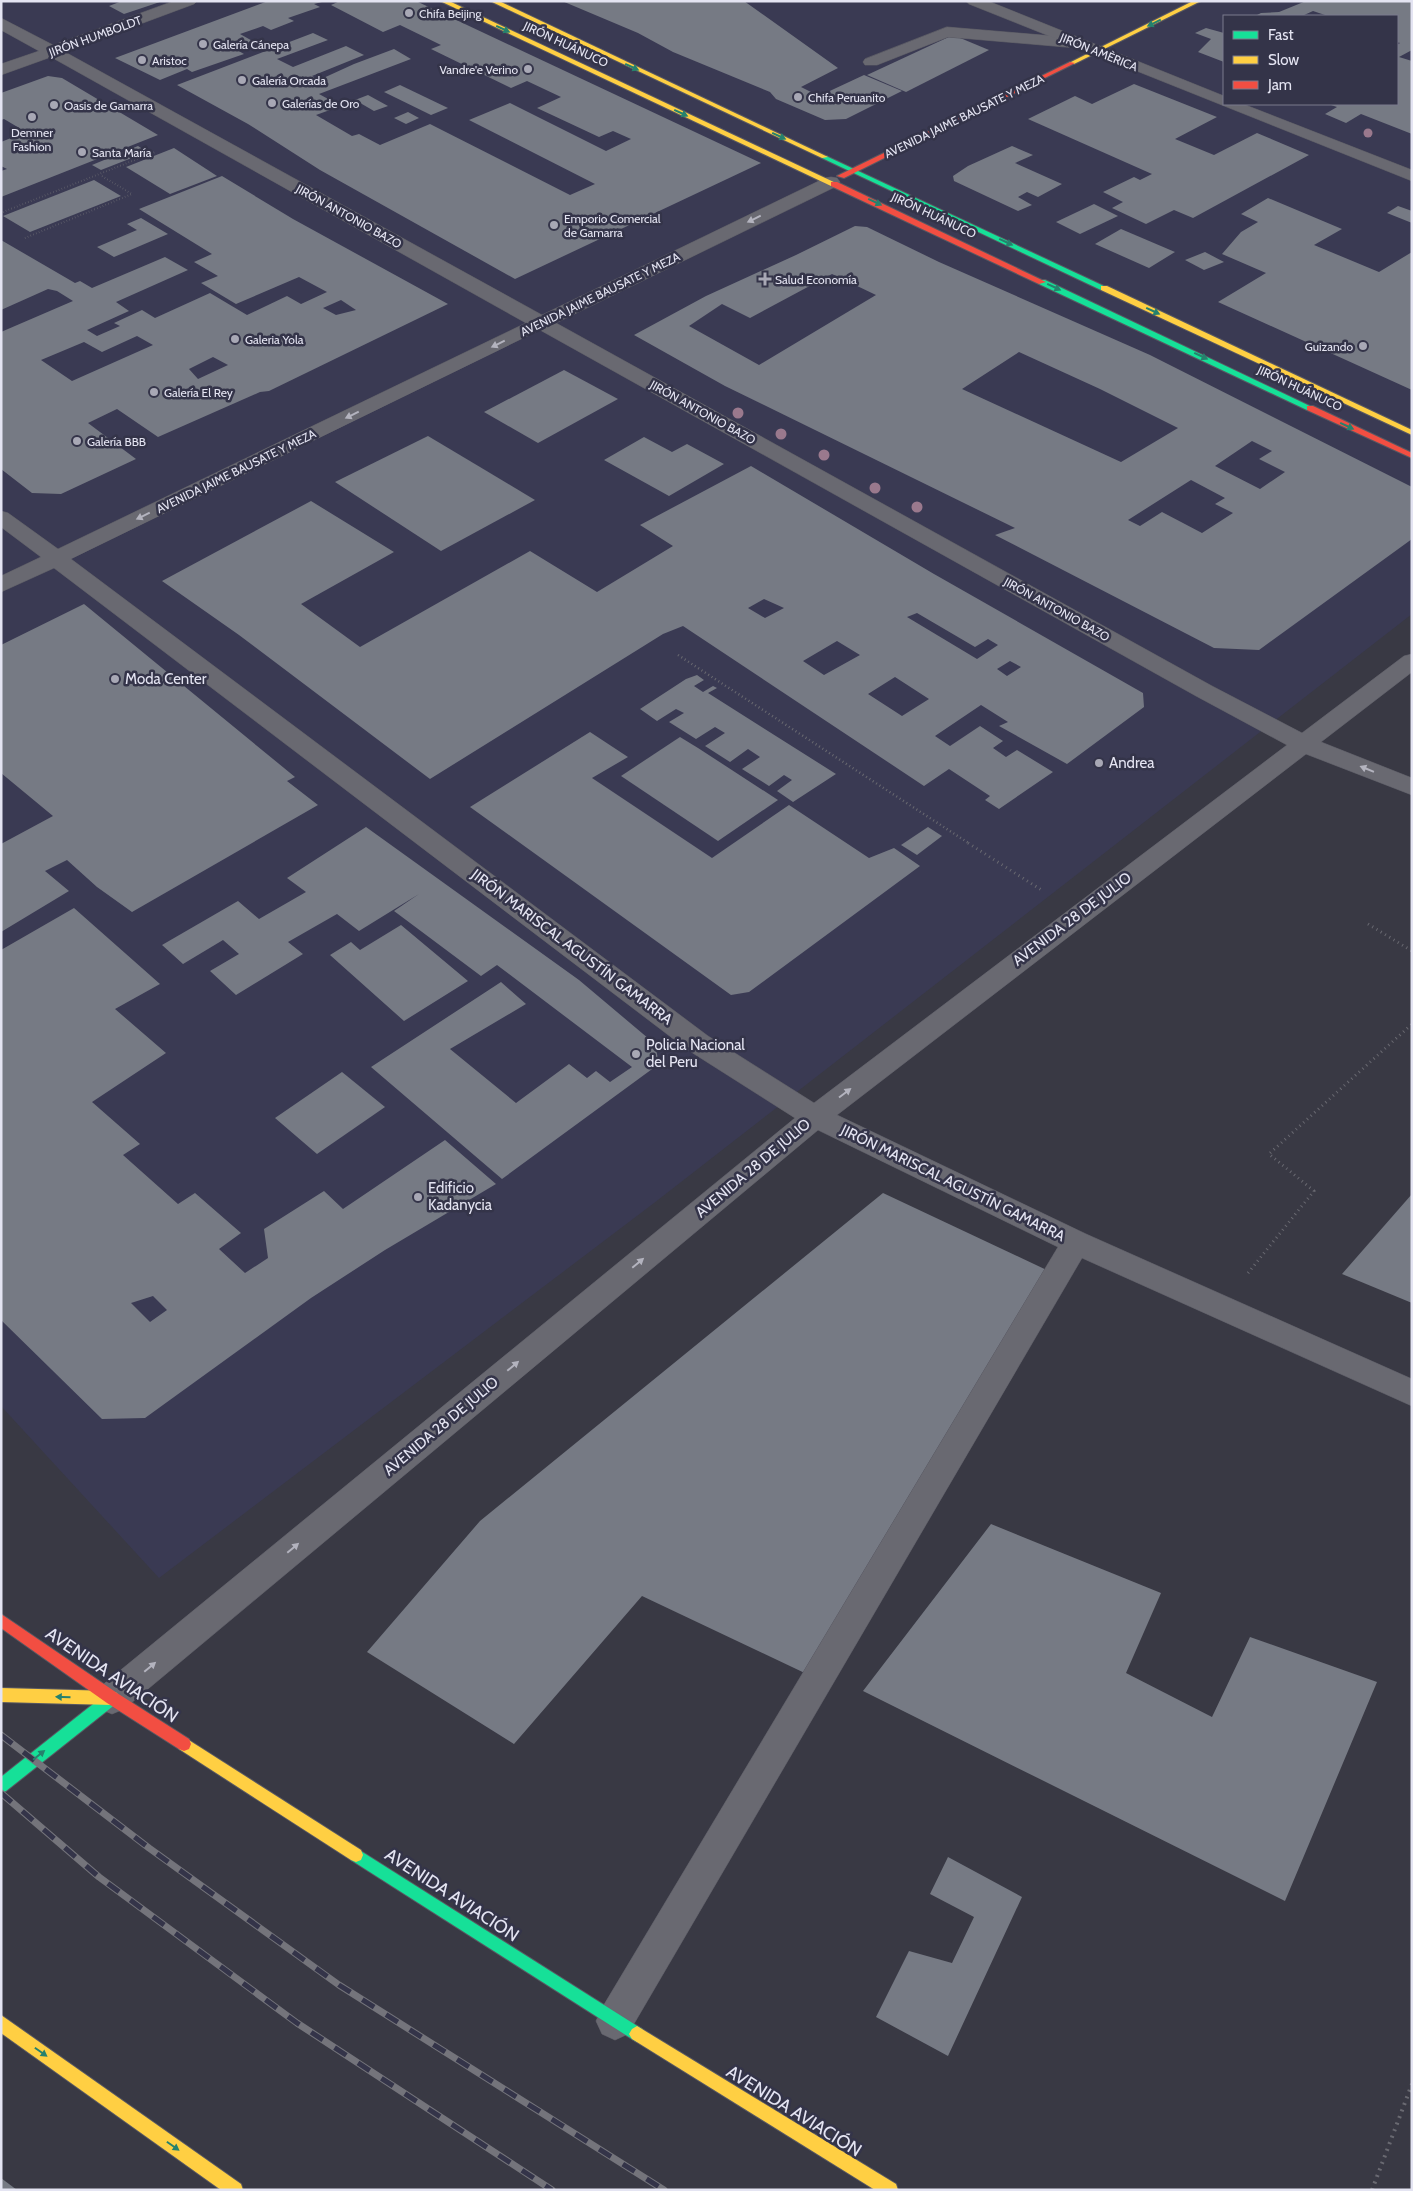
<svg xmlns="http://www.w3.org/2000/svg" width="1413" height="2191" viewBox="0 0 1413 2191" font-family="Cabin,sans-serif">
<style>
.built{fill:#3a3a53;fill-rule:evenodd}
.building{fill:#767a84;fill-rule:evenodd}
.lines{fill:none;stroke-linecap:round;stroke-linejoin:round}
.lane-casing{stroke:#585862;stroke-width:1}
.street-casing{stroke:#585862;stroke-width:1}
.fast-casing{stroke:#585862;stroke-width:2}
.slow-casing{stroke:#585862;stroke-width:2}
.jam-casing{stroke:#585862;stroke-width:2}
.path-far3{stroke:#696971;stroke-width:2;stroke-dasharray:0.5 2.5;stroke-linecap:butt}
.path-far2{stroke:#696971;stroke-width:2.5;stroke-dasharray:1 3;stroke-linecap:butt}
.path-far1{stroke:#696971;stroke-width:3;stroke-dasharray:1 4;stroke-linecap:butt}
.path{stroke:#696971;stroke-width:4;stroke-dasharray:2 5;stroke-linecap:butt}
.lane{fill:#696971;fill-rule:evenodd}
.street{fill:#696971;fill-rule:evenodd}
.fast{fill:#16e098;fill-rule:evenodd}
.slow{fill:#ffcf43;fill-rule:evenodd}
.jam{fill:#f24e42;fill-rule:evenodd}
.rail-casing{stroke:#74747b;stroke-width:7}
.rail{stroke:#343449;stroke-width:5;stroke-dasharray:14;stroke-linecap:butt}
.tree{fill:#9a798d}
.oneway{fill:#26816d}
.oneway2{fill:#b3b3be}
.poi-dot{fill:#a8a8b5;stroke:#343449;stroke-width:2}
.labels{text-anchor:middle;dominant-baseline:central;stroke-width:5;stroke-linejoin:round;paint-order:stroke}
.far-poi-label{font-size:12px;fill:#e4e4f2;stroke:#343449;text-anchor:start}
.far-street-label{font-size:12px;fill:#e4e4f2;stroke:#343449}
.poi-label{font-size:15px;fill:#e4e4f2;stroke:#343449;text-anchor:start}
.street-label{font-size:15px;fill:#e4e4f2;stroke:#343449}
.near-street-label{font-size:18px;fill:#e4e4f2;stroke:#343449}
</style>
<rect width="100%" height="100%" fill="#393944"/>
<!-- built -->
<path class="built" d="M 1,1 L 1412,1 L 1412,614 L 654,1203 L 159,1578 L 1,1406 ZM 1224,16 L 1397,16 L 1397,104 L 1224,104 Z"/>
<!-- building -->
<g class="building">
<path d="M 122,1 L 160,1 L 160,2 L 124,14 L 109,6 Z"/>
<path d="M 268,1 L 322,2 L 314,4 L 320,7 L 288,18 L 294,21 L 271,30 L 263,26 L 240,34 L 256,43 L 237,50 L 244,54 L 192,72 L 187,69 L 160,80 L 115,58 Z"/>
<path d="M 340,1 L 416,1 L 761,163 L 515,279 L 320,170 L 248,124 L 177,85 L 313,33 L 328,40 L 277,59 L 293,67 L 346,46 L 364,55 L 312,76 L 319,80 L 354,64 L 394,49 L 411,59 L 319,94 L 341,106 L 316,115 L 352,136 L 359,134 L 380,145 L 430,124 L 570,195 L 595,184 L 469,120 L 510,103 L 606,151 L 631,139 L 613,131 L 599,137 L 537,108 L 561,97 L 527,81 L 511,88 L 431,49 L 441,45 L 400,25 L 383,32 L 331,5 Z"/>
<path d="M 562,1 L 744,1 L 838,68 L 801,87 L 819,96 L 864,75 L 902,91 L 846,119 L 825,120 L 776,99 L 770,92 L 673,52 L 638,33 Z"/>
<path d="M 1306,1 L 1412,1 L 1412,50 L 1399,57 L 1412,61 L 1412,134 L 1361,114 L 1346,123 L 1325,114 L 1337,107 L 1328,104 L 1397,104 L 1397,45 L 1400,43 L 1397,42 L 1397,16 L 1328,16 L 1313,11 L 1302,16 L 1255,16 L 1261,13 L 1279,12 Z"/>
<path d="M 1206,28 L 1224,33 L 1224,62 L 1198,52 L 1211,39 L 1195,33 Z"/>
<path d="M 953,35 L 989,50 L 906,92 L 867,75 Z"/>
<path d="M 48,76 L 62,78 L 158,135 L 1,197 L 1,171 L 7,169 L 1,166 L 1,142 L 26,132 L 4,119 L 1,120 L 1,93 Z"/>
<path d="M 1134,84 L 1217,117 L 1175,139 L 1214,155 L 1257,133 L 1309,155 L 1193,218 L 1174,210 L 1146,224 L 1112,208 L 1123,202 L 1103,192 L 1134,177 L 1140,180 L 1152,174 L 1028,119 L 1075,96 L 1092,104 Z"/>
<path d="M 400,85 L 448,108 L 431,115 L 384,92 Z"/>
<path d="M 368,95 L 388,106 L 374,111 L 355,100 Z"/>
<path d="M 408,112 L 419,118 L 406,124 L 394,118 Z"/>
<path d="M 138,146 L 147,152 L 101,170 L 92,165 Z"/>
<path d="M 1012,146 L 1033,155 L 1015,163 L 1062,184 L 1038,197 L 1027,192 L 1018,197 L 1032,205 L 1018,211 L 954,181 L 953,176 L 968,166 Z"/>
<path d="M 174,148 L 217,176 L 170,194 L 126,167 Z"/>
<path d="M 222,176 L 293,219 L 448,304 L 269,391 L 260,392 L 158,437 L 117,409 L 88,423 L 136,459 L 61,494 L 32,493 L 1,469 L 1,332 L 73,301 L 57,291 L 48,289 L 1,310 L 1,240 L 75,283 L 80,281 L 92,288 L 165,257 L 188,270 L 116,302 L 129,311 L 87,330 L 97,336 L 120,326 L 114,323 L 142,310 L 155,318 L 210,293 L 247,315 L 287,296 L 301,304 L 327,292 L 299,277 L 236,304 L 201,283 L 218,276 L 194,262 L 212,254 L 139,209 ZM 341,300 L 356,310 L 336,315 L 323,308 ZM 137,336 L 153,345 L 72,381 L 41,360 L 84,342 L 102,352 ZM 213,357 L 228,365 L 198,379 L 189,369 Z"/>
<path d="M 94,180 L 121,196 L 30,232 L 3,216 Z"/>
<path d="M 1268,198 L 1342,229 L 1314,245 L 1379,272 L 1412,252 L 1412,390 L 1218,302 L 1266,273 L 1222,254 L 1241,232 L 1258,222 L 1241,214 Z"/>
<path d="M 1094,204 L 1118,216 L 1080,234 L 1056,222 Z"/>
<path d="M 1398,206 L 1412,211 L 1412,223 L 1387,213 Z"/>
<path d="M 141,218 L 168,234 L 114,257 L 97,247 L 137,230 L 127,224 Z"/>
<path d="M 855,226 L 867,227 L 939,262 L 1150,355 L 1412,487 L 1412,539 L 1259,650 L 1214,648 L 995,535 L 1015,528 L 725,386 L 634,335 L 706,296 L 796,255 ZM 832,274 L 876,295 L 759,365 L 689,326 L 722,304 L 750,318 ZM 1019,352 L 1100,389 L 1178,428 L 1121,462 L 962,389 ZM 1252,441 L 1272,451 L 1259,459 L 1285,472 L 1260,489 L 1215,466 ZM 1191,480 L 1225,498 L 1215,504 L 1233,513 L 1202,533 L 1162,512 L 1140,526 L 1128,520 Z"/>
<path d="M 1121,229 L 1175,252 L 1149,268 L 1095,244 Z"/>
<path d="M 1205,252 L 1224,262 L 1204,270 L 1185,260 Z"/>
<path d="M 564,370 L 618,399 L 538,443 L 484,412 Z"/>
<path d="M 428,436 L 485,470 L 535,500 L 441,551 L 335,482 Z"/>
<path d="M 644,437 L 672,452 L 687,444 L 724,464 L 669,496 L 604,460 Z"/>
<path d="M 751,466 L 934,574 L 1143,693 L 1144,707 L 1067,764 L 999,726 L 1008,722 L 981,705 L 935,736 L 950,746 L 980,726 L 1003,741 L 993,748 L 1006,757 L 1017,750 L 1053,772 L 999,809 L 985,800 L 990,796 L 949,769 L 924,786 L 683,626 L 663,634 L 430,779 L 239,635 L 162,581 L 311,501 L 394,552 L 301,604 L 360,647 L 530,551 L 597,592 L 673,546 L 640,525 ZM 764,599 L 784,608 L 765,618 L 748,608 ZM 917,613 L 975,647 L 988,639 L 998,645 L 977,659 L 907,617 ZM 837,641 L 860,655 L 824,675 L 803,661 ZM 1010,661 L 1021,667 L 1007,676 L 997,669 ZM 895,677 L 929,699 L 902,716 L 868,694 Z"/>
<path d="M 84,604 L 295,777 L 287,781 L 318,805 L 132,912 L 97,887 L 67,860 L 45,871 L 69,891 L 1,932 L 1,844 L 53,816 L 1,773 L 1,645 Z"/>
<path d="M 697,675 L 704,680 L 694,686 L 703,692 L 713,686 L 717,688 L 708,693 L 836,774 L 793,802 L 777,791 L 792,780 L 784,775 L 769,786 L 742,769 L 760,757 L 748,749 L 730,762 L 705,746 L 725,733 L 715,727 L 696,739 L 669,722 L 684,713 L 676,709 L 657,721 L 640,709 L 686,679 Z"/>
<path d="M 590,732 L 628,757 L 592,778 L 712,858 L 789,805 L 869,858 L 894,848 L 920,866 L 749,992 L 731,995 L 470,807 Z"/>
<path d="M 680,737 L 698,748 L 778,800 L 718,841 L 621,776 Z"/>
<path d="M 366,827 L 579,980 L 655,1044 L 659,1064 L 502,1179 L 371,1067 L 501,982 L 526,1004 L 450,1049 L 516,1103 L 569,1064 L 587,1078 L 596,1071 L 610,1082 L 632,1067 L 497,965 L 481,976 L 394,911 L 419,894 L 359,931 L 337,914 L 288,942 L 303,954 L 236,995 L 210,971 L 239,954 L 223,940 L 183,964 L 162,945 L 238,901 L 259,919 L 306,892 L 287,878 Z"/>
<path d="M 928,827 L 942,836 L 917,855 L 901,845 Z"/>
<path d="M 74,908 L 160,984 L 115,1009 L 166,1053 L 92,1102 L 140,1144 L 123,1155 L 178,1204 L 195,1193 L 241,1233 L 219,1249 L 245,1273 L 268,1258 L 264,1229 L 324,1191 L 343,1209 L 445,1140 L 496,1184 L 385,1250 L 311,1298 L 145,1418 L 102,1419 L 1,1320 L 1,950 ZM 153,1296 L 167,1310 L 150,1322 L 131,1303 Z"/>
<path d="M 401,925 L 468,981 L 404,1021 L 330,955 L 351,942 L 360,950 Z"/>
<path d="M 342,1072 L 385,1107 L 317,1154 L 275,1118 Z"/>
<path d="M 883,1193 L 1053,1273 L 811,1676 L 642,1596 L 514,1744 L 367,1652 L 480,1521 Z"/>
<path d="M 1412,1194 L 1412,1303 L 1342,1274 Z"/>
<path d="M 991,1524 L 1161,1593 L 1126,1673 L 1212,1717 L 1250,1637 L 1377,1682 L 1285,1901 L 863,1691 Z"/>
<path d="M 948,1857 L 1022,1897 L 948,2056 L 876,2017 L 909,1951 L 952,1963 L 974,1917 L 930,1894 Z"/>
<path d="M 1,2178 L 17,2190 L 1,2190 Z"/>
</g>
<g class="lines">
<defs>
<path id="lane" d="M 947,27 L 1077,38 L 1083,40 L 1085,43 L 1083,46 L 1077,48 L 948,37 L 877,65 L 865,65 L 863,62 L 865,59 Z"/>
<g id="street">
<path d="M 174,1 L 197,1 L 194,4 L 65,52 L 542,315 L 825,178 L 831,177 L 837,178 L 840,182 L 837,186 L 556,323 L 1212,686 L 1302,733 L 1404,656 L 1412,654 L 1412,672 L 1321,742 L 1412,778 L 1412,795 L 1306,754 L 837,1115 L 1086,1234 L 1412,1379 L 1412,1406 L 1082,1258 L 628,2034 L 615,2040 L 602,2034 L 596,2021 L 602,2008 L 1058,1247 L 818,1130 L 124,1709 L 112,1714 L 100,1709 L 95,1698 L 100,1687 L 795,1118 L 688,1050 L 54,568 L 1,592 L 1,576 L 41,557 L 1,527 L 1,511 L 8,513 L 58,549 L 526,323 L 51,57 L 1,75 L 1,64 L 39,51 L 1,30 L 1,18 L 53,45 ZM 540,330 L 1196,696 L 1287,745 L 814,1103 L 708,1036 L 71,559 Z"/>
<path d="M 966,1 L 988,1 L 1224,96 L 1224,104 L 1243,104 L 1412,170 L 1412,181 L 969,4 Z"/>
</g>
<g id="fast">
<path d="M 822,156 L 826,156 L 1108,288 L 1101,290 L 822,158 Z"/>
<path d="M 1039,280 L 1045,280 L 1314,408 L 1307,410 L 1039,284 Z"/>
<path d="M 112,1691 L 117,1693 L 119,1698 L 117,1703 L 6,1791 L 1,1793 L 1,1777 L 107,1693 Z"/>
<path d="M 356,1848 L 642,2029 L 645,2034 L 642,2039 L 637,2042 L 632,2039 L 351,1860 L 349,1855 L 351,1850 Z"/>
</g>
<g id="slow">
<path d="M 440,1 L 449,1 L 838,184 L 831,186 Z"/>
<path d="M 490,1 L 499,1 L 828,157 L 822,158 Z"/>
<path d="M 1193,1 L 1201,1 L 1074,64 L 1069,63 Z"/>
<path d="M 1101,286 L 1107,286 L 1412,430 L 1412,435 L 1101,290 Z"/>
<path d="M 1,1688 L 112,1691 L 117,1693 L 119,1698 L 117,1703 L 112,1705 L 1,1702 Z"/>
<path d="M 184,1737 L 361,1850 L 363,1855 L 361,1860 L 356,1862 L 351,1860 L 179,1749 L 177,1744 L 179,1739 Z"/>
<path d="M 1,2015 L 241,2184 L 243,2190 L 221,2190 L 1,2033 Z"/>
<path d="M 637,2026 L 896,2184 L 898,2190 L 875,2190 L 632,2039 L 629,2034 L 632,2029 Z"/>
</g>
<g id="jam">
<path d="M 1070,62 L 1075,63 L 844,178 L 837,176 Z"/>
<path d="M 831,182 L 837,182 L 1046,282 L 1039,284 L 831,186 Z"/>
<path d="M 1307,406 L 1313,406 L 1412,453 L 1412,458 L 1307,410 Z"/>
<path d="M 1,1614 L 117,1693 L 189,1739 L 191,1744 L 189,1749 L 184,1751 L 179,1749 L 107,1703 L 1,1628 Z"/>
</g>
</defs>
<!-- lane casing -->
<use href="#lane" class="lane-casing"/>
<!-- street casing -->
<use href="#street" class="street-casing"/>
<!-- fast casing -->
<use href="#fast" class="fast-casing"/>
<!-- slow casing -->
<use href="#slow" class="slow-casing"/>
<!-- jam casing -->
<use href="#jam" class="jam-casing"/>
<!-- path-far3 -->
<g class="path-far3">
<path d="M 3,212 L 155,152"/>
<path d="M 25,238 L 132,194 L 100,175"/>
</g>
<!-- path-far2 -->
<path class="path-far2" d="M 678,655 L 970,844"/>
<!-- path-far1 -->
<g class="path-far1">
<path d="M 968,843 L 1043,891"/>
<path d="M 1368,924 L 1412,951"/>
<path d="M 1248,1273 L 1314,1191 L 1269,1154 L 1412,1024"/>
</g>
<!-- path -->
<path class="path" d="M 1372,2190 L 1412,2084"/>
<!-- lane -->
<use href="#lane" class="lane"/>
<!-- street -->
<use href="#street" class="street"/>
<!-- fast -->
<use href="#fast" class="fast"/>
<!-- slow -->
<use href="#slow" class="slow"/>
<!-- jam -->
<use href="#jam" class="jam"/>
<defs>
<g id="rail">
<path d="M 1,1735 L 149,1848 L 339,1985 L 664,2190"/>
<path d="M 1,1793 L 99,1877 L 297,2023 L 552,2190"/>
</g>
</defs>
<!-- rail casing -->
<use href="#rail" class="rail-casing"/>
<!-- rail -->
<use href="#rail" class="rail"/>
</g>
<!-- trees -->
<g class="tree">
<circle cx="1368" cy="133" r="4.5"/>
<circle cx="738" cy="413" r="5.5"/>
<circle cx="781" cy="434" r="5.5"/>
<circle cx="824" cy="455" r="5.5"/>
<circle cx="875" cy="488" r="5.5"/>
<circle cx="917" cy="507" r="5.5"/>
</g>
<!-- one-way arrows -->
<defs><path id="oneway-solid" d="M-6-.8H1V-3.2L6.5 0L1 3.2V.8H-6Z" transform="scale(1.25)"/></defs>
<g class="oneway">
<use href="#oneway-solid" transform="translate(1154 23) rotate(154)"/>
<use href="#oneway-solid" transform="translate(503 29) rotate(25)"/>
<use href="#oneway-solid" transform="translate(632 67) rotate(25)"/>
<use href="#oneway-solid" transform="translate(681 113) rotate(25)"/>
<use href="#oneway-solid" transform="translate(779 136) rotate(25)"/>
<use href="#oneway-solid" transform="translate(875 202) rotate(25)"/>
<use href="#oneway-solid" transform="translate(1006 242) rotate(25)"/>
<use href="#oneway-solid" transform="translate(1054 287) rotate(25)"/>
<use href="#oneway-solid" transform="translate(1153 311) rotate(25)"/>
<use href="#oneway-solid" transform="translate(1201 356) rotate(25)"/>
<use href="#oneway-solid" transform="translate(1347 426) rotate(25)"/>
<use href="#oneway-solid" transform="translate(63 1697) rotate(-178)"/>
<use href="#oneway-solid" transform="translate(39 1755) rotate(-39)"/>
<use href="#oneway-solid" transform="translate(41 2052) rotate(35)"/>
<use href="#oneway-solid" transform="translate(173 2146) rotate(35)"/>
</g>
<g class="oneway2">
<use href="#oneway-solid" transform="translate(754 219) rotate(154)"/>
<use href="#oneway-solid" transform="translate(498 344) rotate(154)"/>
<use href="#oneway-solid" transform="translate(352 415) rotate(154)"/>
<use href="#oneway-solid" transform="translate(143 516) rotate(154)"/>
<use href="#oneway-solid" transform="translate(1367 769) rotate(-158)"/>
<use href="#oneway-solid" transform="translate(845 1093) rotate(-37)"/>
<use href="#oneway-solid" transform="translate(638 1263) rotate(-40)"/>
<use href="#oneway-solid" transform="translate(513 1366) rotate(-40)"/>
<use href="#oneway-solid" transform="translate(293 1548) rotate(-40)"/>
<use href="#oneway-solid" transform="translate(150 1667) rotate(-40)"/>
</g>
<!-- markers -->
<g class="poi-dot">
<circle cx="409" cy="13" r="5"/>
<circle cx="203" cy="44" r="5"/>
<circle cx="142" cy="60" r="5"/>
<circle cx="528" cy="69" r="5"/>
<circle cx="242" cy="80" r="5"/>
<circle cx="798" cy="97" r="5"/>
<circle cx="272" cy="103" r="5"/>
<circle cx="54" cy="105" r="5"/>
<circle cx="32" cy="117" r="5"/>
<circle cx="82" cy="152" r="5"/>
<circle cx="554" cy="225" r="5"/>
<path d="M762.5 271.5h5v5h5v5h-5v5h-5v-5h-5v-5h5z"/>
<circle cx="235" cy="339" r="5"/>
<circle cx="1363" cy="346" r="5"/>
<circle cx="154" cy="392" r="5"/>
<circle cx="77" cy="441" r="5"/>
<circle cx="115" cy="679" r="5"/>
<circle cx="1099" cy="763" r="5"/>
<circle cx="636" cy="1054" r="5"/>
<circle cx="418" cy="1197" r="5"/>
</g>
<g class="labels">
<!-- far-poi labels -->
<g class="far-poi-label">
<text x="419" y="13">Chifa Beijing</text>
<text x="213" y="44">Galería Cánepa</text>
<text x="152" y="60">Aristoc</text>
<text x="518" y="69" text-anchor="end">Vandre'e Verino</text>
<text x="252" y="80">Galería Orcada</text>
<text x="808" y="97">Chifa Peruanito</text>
<text x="282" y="103">Galerías de Oro</text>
<text x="64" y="105">Oasis de Gamarra</text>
<text x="32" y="132" text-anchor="middle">Demner<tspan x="32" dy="14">Fashion</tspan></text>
<text x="92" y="152">Santa María</text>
<text x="564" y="218">Emporio Comercial<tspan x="564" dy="14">de Gamarra</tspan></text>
<text x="775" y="279">Salud Economía</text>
<text x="245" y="339">Galeria Yola</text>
<text x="1353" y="346" text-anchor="end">Guizando</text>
<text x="164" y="392">Galería El Rey</text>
<text x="87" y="441">Galería BBB</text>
</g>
<!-- far-street labels -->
<g class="far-street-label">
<text transform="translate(95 36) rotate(-20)">JIRÓN HUMBOLDT</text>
<text transform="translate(566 44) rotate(25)">JIRÓN HUÁNUCO</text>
<text transform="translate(1099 52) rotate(22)">JIRÓN AMÈRICA</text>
<text transform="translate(964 116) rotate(-26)">AVENIDA JAIME BAUSATE Y MEZA</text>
<text transform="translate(934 215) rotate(25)">JIRÓN HUÁNUCO</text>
<text transform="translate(349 216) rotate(29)">JIRÓN ANTONIO BAZO</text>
<text transform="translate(600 294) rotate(-26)">AVENIDA JAIME BAUSATE Y MEZA</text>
<text transform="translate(1300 388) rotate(25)">JIRÓN HUÁNUCO</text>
<text transform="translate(703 412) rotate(29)">JIRÓN ANTONIO BAZO</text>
<text transform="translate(236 471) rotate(-26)">AVENIDA JAIME BAUSATE Y MEZA</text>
<text transform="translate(1057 609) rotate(29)">JIRÓN ANTONIO BAZO</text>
</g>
<!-- poi labels -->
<g class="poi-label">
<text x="125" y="679">Moda Center</text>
<text x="1109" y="763">Andrea</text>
<text x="646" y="1045">Policia Nacional<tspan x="646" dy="17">del Peru</tspan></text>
<text x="428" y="1188">Edificio<tspan x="428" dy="17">Kadanycia</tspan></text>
</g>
<!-- street labels -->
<g class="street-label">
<text transform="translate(1072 919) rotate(-37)">AVENIDA 28 DE JULIO</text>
<text transform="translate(572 947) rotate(37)">JIRÓN MARISCAL AGUSTÍN GAMARRA</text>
<text transform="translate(753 1168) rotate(-40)">AVENIDA 28 DE JULIO</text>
<text transform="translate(953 1183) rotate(26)">JIRÓN MARISCAL AGUSTÍN GAMARRA</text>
<text transform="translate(441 1426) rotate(-40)">AVENIDA 28 DE JULIO</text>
</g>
<!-- near-street labels -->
<g class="near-street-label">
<text transform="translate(112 1675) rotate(34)">AVENIDA AVIACIÓN</text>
<text transform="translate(452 1895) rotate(33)">AVENIDA AVIACIÓN</text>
<text transform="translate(794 2111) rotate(32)">AVENIDA AVIACIÓN</text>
</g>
</g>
<!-- border -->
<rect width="1413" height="2191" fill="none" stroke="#e4e4f2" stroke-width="5"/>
<!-- legend -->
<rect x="1223" y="15" width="175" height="90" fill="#343449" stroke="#7a7a8d"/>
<rect x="1233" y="31" width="25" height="8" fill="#16e098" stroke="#7a7a8d"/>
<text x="1268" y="40" font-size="15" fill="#e4e4f2">Fast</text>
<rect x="1233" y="56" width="25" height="8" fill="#ffcf43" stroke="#7a7a8d"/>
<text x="1268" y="65" font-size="15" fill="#e4e4f2">Slow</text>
<rect x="1233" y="81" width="25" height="8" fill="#f24e42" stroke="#7a7a8d"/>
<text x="1268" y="90" font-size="15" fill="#e4e4f2">Jam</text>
</svg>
